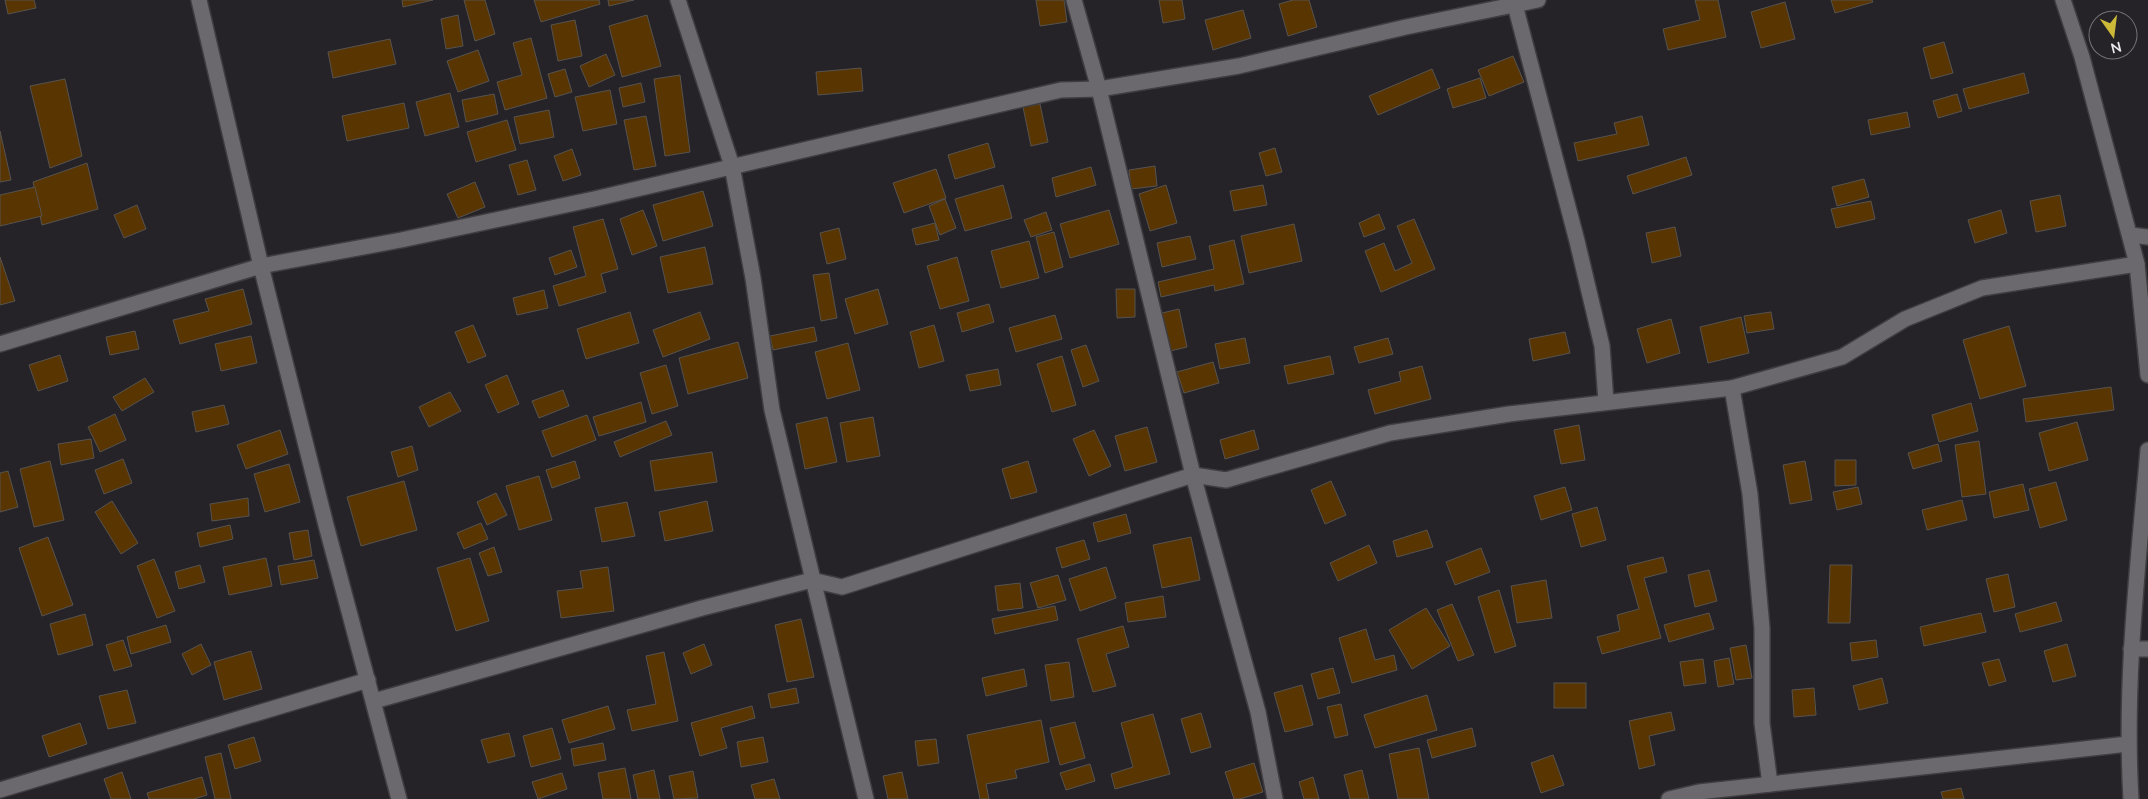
<svg xmlns="http://www.w3.org/2000/svg" width="2148" height="799" viewBox="0 0 2148 799" font-family="'Nunito Sans',sans-serif">
<style>
.building{fill:#583501;stroke:#575350}
.lines{fill:none;stroke-linecap:round;stroke-linejoin:round}
.minor-casing{stroke:#3f3d40;stroke-width:18}
.minor{stroke:#6b696d;stroke-width:15}
</style>
<rect width="100%" height="100%" fill="#252327"/>
<!-- building -->
<g class="building">
<path d="M 5,0 L 34,0 L 36,8 L 8,14 Z"/>
<path d="M 402,0 L 433,0 L 403,7 Z"/>
<path d="M 464,0 L 485,0 L 495,34 L 475,41 Z"/>
<path d="M 534,0 L 599,0 L 600,4 L 541,22 Z"/>
<path d="M 608,0 L 634,0 L 609,6 Z"/>
<path d="M 1036,0 L 1064,0 L 1067,22 L 1040,26 Z"/>
<path d="M 1159,0 L 1182,0 L 1185,19 L 1163,23 Z"/>
<path d="M 1293,0 L 1309,0 L 1317,27 L 1288,36 L 1279,4 Z"/>
<path d="M 1695,0 L 1718,0 L 1726,37 L 1668,50 L 1663,29 L 1700,20 Z"/>
<path d="M 1831,0 L 1872,0 L 1873,2 L 1835,13 Z"/>
<path d="M 1785,2 L 1795,39 L 1761,48 L 1751,12 Z"/>
<path d="M 1243,10 L 1251,38 L 1213,50 L 1205,20 Z"/>
<path d="M 458,15 L 463,46 L 446,49 L 441,19 Z"/>
<path d="M 647,15 L 661,66 L 622,77 L 609,26 Z"/>
<path d="M 575,20 L 582,56 L 558,61 L 551,25 Z"/>
<path d="M 531,38 L 547,98 L 505,110 L 497,82 L 522,75 L 513,43 Z"/>
<path d="M 390,39 L 396,64 L 333,78 L 328,52 Z"/>
<path d="M 1944,42 L 1953,73 L 1931,79 L 1923,48 Z"/>
<path d="M 478,50 L 489,81 L 458,92 L 447,61 Z"/>
<path d="M 606,54 L 615,75 L 589,87 L 580,66 Z"/>
<path d="M 1513,56 L 1524,82 L 1489,96 L 1478,70 Z"/>
<path d="M 861,68 L 863,91 L 818,95 L 816,72 Z"/>
<path d="M 565,69 L 572,92 L 555,97 L 548,74 Z"/>
<path d="M 1432,69 L 1440,88 L 1378,115 L 1369,96 Z"/>
<path d="M 2024,73 L 2029,93 L 1969,109 L 1963,89 Z"/>
<path d="M 680,75 L 690,152 L 665,156 L 654,79 Z"/>
<path d="M 1480,78 L 1486,98 L 1453,108 L 1447,89 Z"/>
<path d="M 65,79 L 82,156 L 50,168 L 30,86 Z"/>
<path d="M 641,83 L 645,102 L 623,107 L 619,88 Z"/>
<path d="M 610,90 L 617,124 L 583,131 L 575,97 Z"/>
<path d="M 450,93 L 459,127 L 425,136 L 416,102 Z"/>
<path d="M 494,94 L 498,114 L 466,122 L 462,100 Z"/>
<path d="M 1957,94 L 1962,111 L 1938,118 L 1933,101 Z"/>
<path d="M 404,103 L 409,128 L 347,141 L 342,116 Z"/>
<path d="M 1040,104 L 1048,142 L 1031,146 L 1023,107 Z"/>
<path d="M 549,110 L 554,137 L 520,144 L 514,117 Z"/>
<path d="M 1907,112 L 1910,127 L 1871,135 L 1868,120 Z"/>
<path d="M 646,116 L 656,166 L 634,170 L 624,120 Z"/>
<path d="M 1642,116 L 1649,145 L 1578,161 L 1574,143 L 1617,134 L 1614,123 Z"/>
<path d="M 507,120 L 516,150 L 476,162 L 467,132 Z"/>
<path d="M 0,131 L 11,180 L 0,182 Z"/>
<path d="M 988,143 L 995,167 L 955,179 L 948,155 Z"/>
<path d="M 1275,148 L 1282,172 L 1266,176 L 1259,153 Z"/>
<path d="M 572,149 L 581,175 L 563,181 L 554,156 Z"/>
<path d="M 1686,157 L 1692,175 L 1633,194 L 1627,176 Z"/>
<path d="M 527,160 L 536,190 L 518,195 L 509,165 Z"/>
<path d="M 87,163 L 98,209 L 42,225 L 33,182 Z"/>
<path d="M 1155,166 L 1157,186 L 1131,189 L 1129,170 Z"/>
<path d="M 1091,167 L 1096,185 L 1056,197 L 1052,178 Z"/>
<path d="M 936,169 L 946,198 L 904,213 L 893,183 Z"/>
<path d="M 1864,179 L 1869,197 L 1837,206 L 1832,187 Z"/>
<path d="M 475,182 L 485,207 L 458,218 L 447,194 Z"/>
<path d="M 1003,185 L 1012,218 L 965,231 L 955,199 Z"/>
<path d="M 1166,185 L 1177,223 L 1150,231 L 1139,194 Z"/>
<path d="M 1263,185 L 1267,205 L 1234,211 L 1230,191 Z"/>
<path d="M 35,187 L 42,216 L 0,226 L 0,195 Z"/>
<path d="M 703,191 L 713,226 L 663,241 L 653,205 Z"/>
<path d="M 2060,195 L 2066,226 L 2036,232 L 2030,201 Z"/>
<path d="M 945,199 L 956,228 L 940,235 L 929,206 Z"/>
<path d="M 1871,201 L 1875,219 L 1836,228 L 1831,209 Z"/>
<path d="M 137,205 L 146,229 L 124,238 L 114,215 Z"/>
<path d="M 643,210 L 657,246 L 632,255 L 620,219 Z"/>
<path d="M 1109,210 L 1119,244 L 1070,258 L 1060,224 Z"/>
<path d="M 2001,210 L 2007,233 L 1975,243 L 1968,220 Z"/>
<path d="M 1046,212 L 1052,230 L 1031,237 L 1024,220 Z"/>
<path d="M 1379,214 L 1385,229 L 1364,237 L 1359,223 Z"/>
<path d="M 603,219 L 618,269 L 601,274 L 606,292 L 559,306 L 553,286 L 586,276 L 573,227 Z"/>
<path d="M 1414,219 L 1435,269 L 1381,292 L 1365,251 L 1384,243 L 1395,271 L 1412,263 L 1397,226 Z"/>
<path d="M 935,223 L 939,240 L 916,245 L 912,229 Z"/>
<path d="M 1294,224 L 1302,261 L 1249,273 L 1241,236 Z"/>
<path d="M 1675,227 L 1681,256 L 1652,263 L 1646,233 Z"/>
<path d="M 839,228 L 846,259 L 827,264 L 820,233 Z"/>
<path d="M 1054,232 L 1063,267 L 1045,273 L 1036,237 Z"/>
<path d="M 1190,236 L 1196,259 L 1162,267 L 1157,243 Z"/>
<path d="M 1234,240 L 1244,284 L 1215,291 L 1214,285 L 1161,297 L 1158,282 L 1214,269 L 1209,246 Z"/>
<path d="M 1029,241 L 1039,278 L 1001,288 L 991,251 Z"/>
<path d="M 705,247 L 713,284 L 668,293 L 660,257 Z"/>
<path d="M 571,250 L 577,267 L 555,275 L 549,258 Z"/>
<path d="M 0,257 L 15,301 L 0,305 Z"/>
<path d="M 957,257 L 969,301 L 940,309 L 927,266 Z"/>
<path d="M 829,273 L 837,318 L 821,321 L 813,275 Z"/>
<path d="M 243,289 L 252,324 L 180,344 L 173,320 L 209,311 L 205,299 Z"/>
<path d="M 878,289 L 888,324 L 855,334 L 845,299 Z"/>
<path d="M 1116,289 L 1135,289 L 1135,317 L 1117,318 Z"/>
<path d="M 544,290 L 548,308 L 517,315 L 513,298 Z"/>
<path d="M 989,304 L 994,322 L 962,332 L 957,313 Z"/>
<path d="M 1179,309 L 1187,347 L 1170,351 L 1162,313 Z"/>
<path d="M 630,312 L 639,343 L 586,359 L 577,329 Z"/>
<path d="M 700,312 L 710,339 L 663,357 L 653,330 Z"/>
<path d="M 1771,312 L 1774,329 L 1747,333 L 1744,316 Z"/>
<path d="M 1055,315 L 1062,339 L 1016,352 L 1009,328 Z"/>
<path d="M 1741,317 L 1749,353 L 1708,363 L 1700,327 Z"/>
<path d="M 1671,319 L 1680,353 L 1647,363 L 1637,329 Z"/>
<path d="M 473,325 L 486,356 L 468,363 L 455,332 Z"/>
<path d="M 934,325 L 944,361 L 919,368 L 910,332 Z"/>
<path d="M 2009,326 L 2026,386 L 1980,399 L 1963,340 Z"/>
<path d="M 814,327 L 817,341 L 773,350 L 770,336 Z"/>
<path d="M 135,331 L 139,349 L 110,355 L 106,337 Z"/>
<path d="M 1565,332 L 1570,353 L 1533,361 L 1529,339 Z"/>
<path d="M 251,336 L 257,363 L 221,371 L 215,344 Z"/>
<path d="M 1245,338 L 1250,363 L 1220,369 L 1215,344 Z"/>
<path d="M 1388,338 L 1393,354 L 1359,363 L 1354,347 Z"/>
<path d="M 738,342 L 748,378 L 688,394 L 679,358 Z"/>
<path d="M 848,343 L 860,390 L 827,399 L 815,352 Z"/>
<path d="M 1086,345 L 1099,381 L 1083,387 L 1071,350 Z"/>
<path d="M 60,355 L 68,381 L 38,391 L 29,365 Z"/>
<path d="M 1062,356 L 1076,405 L 1052,412 L 1037,364 Z"/>
<path d="M 1330,356 L 1334,374 L 1288,384 L 1284,366 Z"/>
<path d="M 1213,362 L 1219,383 L 1184,393 L 1177,372 Z"/>
<path d="M 666,365 L 678,406 L 652,414 L 640,373 Z"/>
<path d="M 1422,366 L 1431,399 L 1375,414 L 1368,390 L 1401,381 L 1399,372 Z"/>
<path d="M 998,369 L 1001,385 L 970,391 L 966,375 Z"/>
<path d="M 507,375 L 519,404 L 498,413 L 485,385 Z"/>
<path d="M 145,378 L 154,392 L 122,411 L 113,397 Z"/>
<path d="M 2111,387 L 2114,410 L 2026,422 L 2023,399 Z"/>
<path d="M 563,390 L 569,406 L 539,418 L 532,401 Z"/>
<path d="M 450,392 L 461,411 L 429,427 L 419,407 Z"/>
<path d="M 641,402 L 646,422 L 599,436 L 593,417 Z"/>
<path d="M 1971,403 L 1978,431 L 1939,442 L 1932,415 Z"/>
<path d="M 224,405 L 229,424 L 196,432 L 192,412 Z"/>
<path d="M 115,414 L 126,440 L 100,452 L 88,427 Z"/>
<path d="M 587,415 L 596,440 L 552,457 L 542,431 Z"/>
<path d="M 827,417 L 837,462 L 805,469 L 796,424 Z"/>
<path d="M 873,417 L 880,456 L 847,462 L 840,423 Z"/>
<path d="M 666,421 L 672,435 L 620,457 L 614,442 Z"/>
<path d="M 2077,422 L 2088,460 L 2049,471 L 2039,433 Z"/>
<path d="M 1579,425 L 1585,460 L 1561,464 L 1554,430 Z"/>
<path d="M 1147,427 L 1157,462 L 1125,471 L 1115,436 Z"/>
<path d="M 280,430 L 288,454 L 246,469 L 237,445 Z"/>
<path d="M 1094,430 L 1111,466 L 1089,476 L 1073,439 Z"/>
<path d="M 1254,430 L 1259,449 L 1225,459 L 1220,440 Z"/>
<path d="M 91,439 L 94,458 L 61,465 L 58,444 Z"/>
<path d="M 1979,441 L 1986,494 L 1962,497 L 1955,445 Z"/>
<path d="M 1938,444 L 1942,461 L 1913,469 L 1908,453 Z"/>
<path d="M 412,446 L 418,470 L 398,477 L 391,452 Z"/>
<path d="M 712,452 L 717,482 L 655,491 L 650,461 Z"/>
<path d="M 123,459 L 132,483 L 104,494 L 95,470 Z"/>
<path d="M 1835,460 L 1856,460 L 1856,485 L 1835,486 Z"/>
<path d="M 50,461 L 64,520 L 34,527 L 20,469 Z"/>
<path d="M 575,461 L 580,478 L 552,488 L 546,470 Z"/>
<path d="M 1028,461 L 1037,492 L 1011,499 L 1002,469 Z"/>
<path d="M 1805,461 L 1812,500 L 1790,504 L 1783,465 Z"/>
<path d="M 289,464 L 300,502 L 265,512 L 254,474 Z"/>
<path d="M 8,471 L 18,507 L 0,512 L 0,473 Z"/>
<path d="M 539,476 L 552,520 L 519,530 L 506,486 Z"/>
<path d="M 404,481 L 417,530 L 361,546 L 347,497 Z"/>
<path d="M 1331,481 L 1346,515 L 1325,524 L 1311,490 Z"/>
<path d="M 2056,482 L 2067,520 L 2040,528 L 2029,489 Z"/>
<path d="M 2023,484 L 2029,510 L 1994,518 L 1989,492 Z"/>
<path d="M 1565,487 L 1572,510 L 1541,520 L 1534,496 Z"/>
<path d="M 1858,487 L 1862,504 L 1837,510 L 1833,492 Z"/>
<path d="M 496,493 L 507,515 L 487,525 L 477,502 Z"/>
<path d="M 248,498 L 249,516 L 212,521 L 210,504 Z"/>
<path d="M 1962,500 L 1967,520 L 1927,530 L 1922,510 Z"/>
<path d="M 112,501 L 138,543 L 121,554 L 95,512 Z"/>
<path d="M 707,501 L 713,531 L 665,541 L 659,512 Z"/>
<path d="M 627,502 L 635,536 L 602,542 L 595,508 Z"/>
<path d="M 1597,507 L 1606,540 L 1581,547 L 1572,514 Z"/>
<path d="M 1126,514 L 1131,533 L 1098,542 L 1093,523 Z"/>
<path d="M 481,523 L 488,539 L 464,549 L 457,533 Z"/>
<path d="M 230,525 L 233,539 L 200,547 L 197,533 Z"/>
<path d="M 308,530 L 312,556 L 294,560 L 289,533 Z"/>
<path d="M 1427,530 L 1433,547 L 1397,557 L 1393,541 Z"/>
<path d="M 48,537 L 73,605 L 42,616 L 19,548 Z"/>
<path d="M 1191,537 L 1200,580 L 1162,588 L 1153,545 Z"/>
<path d="M 1084,540 L 1090,559 L 1062,568 L 1056,548 Z"/>
<path d="M 1369,545 L 1377,563 L 1338,581 L 1330,563 Z"/>
<path d="M 494,547 L 502,572 L 488,576 L 479,553 Z"/>
<path d="M 1481,548 L 1490,572 L 1455,585 L 1446,562 Z"/>
<path d="M 1663,557 L 1667,572 L 1644,578 L 1661,638 L 1602,654 L 1597,637 L 1620,631 L 1617,615 L 1639,609 L 1627,566 Z"/>
<path d="M 266,558 L 272,586 L 229,595 L 223,567 Z"/>
<path d="M 470,558 L 489,621 L 456,631 L 437,568 Z"/>
<path d="M 154,559 L 175,611 L 157,618 L 137,566 Z"/>
<path d="M 314,560 L 318,578 L 281,585 L 278,566 Z"/>
<path d="M 200,565 L 205,582 L 179,589 L 175,572 Z"/>
<path d="M 1830,565 L 1852,565 L 1850,623 L 1828,623 Z"/>
<path d="M 608,567 L 614,611 L 561,618 L 557,591 L 583,588 L 580,571 Z"/>
<path d="M 1106,567 L 1116,598 L 1080,611 L 1069,579 Z"/>
<path d="M 1709,570 L 1717,601 L 1695,607 L 1688,575 Z"/>
<path d="M 2008,574 L 2015,607 L 1994,612 L 1986,579 Z"/>
<path d="M 1058,575 L 1066,600 L 1038,608 L 1030,583 Z"/>
<path d="M 1546,580 L 1552,618 L 1517,623 L 1511,586 Z"/>
<path d="M 1020,583 L 1023,608 L 998,611 L 995,586 Z"/>
<path d="M 1499,590 L 1516,646 L 1495,653 L 1478,597 Z"/>
<path d="M 1163,596 L 1166,617 L 1128,622 L 1125,603 Z"/>
<path d="M 2056,602 L 2062,621 L 2020,632 L 2015,614 Z"/>
<path d="M 1452,604 L 1474,655 L 1458,661 L 1437,610 Z"/>
<path d="M 1055,606 L 1058,620 L 995,634 L 992,619 Z"/>
<path d="M 1426,608 L 1450,646 L 1412,669 L 1389,630 Z"/>
<path d="M 1709,613 L 1714,629 L 1669,642 L 1664,625 Z"/>
<path d="M 1981,613 L 1986,632 L 1924,646 L 1920,627 Z"/>
<path d="M 85,614 L 93,645 L 58,655 L 50,624 Z"/>
<path d="M 801,619 L 814,677 L 787,682 L 775,625 Z"/>
<path d="M 166,625 L 171,642 L 131,654 L 127,637 Z"/>
<path d="M 1123,626 L 1129,647 L 1106,654 L 1116,686 L 1093,692 L 1077,639 Z"/>
<path d="M 1366,629 L 1375,660 L 1394,655 L 1397,670 L 1352,683 L 1339,638 Z"/>
<path d="M 123,640 L 132,666 L 114,671 L 106,645 Z"/>
<path d="M 1876,640 L 1878,657 L 1852,661 L 1850,643 Z"/>
<path d="M 201,644 L 211,665 L 192,675 L 182,654 Z"/>
<path d="M 704,644 L 712,665 L 691,674 L 683,653 Z"/>
<path d="M 2067,644 L 2076,676 L 2053,682 L 2044,651 Z"/>
<path d="M 1746,645 L 1752,678 L 1736,680 L 1730,648 Z"/>
<path d="M 251,651 L 262,689 L 224,700 L 214,662 Z"/>
<path d="M 664,652 L 678,721 L 632,731 L 627,710 L 656,704 L 646,656 Z"/>
<path d="M 1729,658 L 1734,684 L 1718,687 L 1714,661 Z"/>
<path d="M 1703,659 L 1706,683 L 1684,686 L 1680,662 Z"/>
<path d="M 1999,659 L 2006,681 L 1989,686 L 1982,663 Z"/>
<path d="M 1069,662 L 1074,697 L 1051,701 L 1045,665 Z"/>
<path d="M 1333,668 L 1340,693 L 1318,699 L 1311,674 Z"/>
<path d="M 1024,669 L 1027,686 L 986,696 L 982,678 Z"/>
<path d="M 1882,678 L 1888,703 L 1859,710 L 1853,686 Z"/>
<rect x="1554" y="683" width="32" height="25"/>
<path d="M 1302,685 L 1313,725 L 1285,732 L 1274,693 Z"/>
<path d="M 796,688 L 799,703 L 771,708 L 768,694 Z"/>
<path d="M 1814,688 L 1816,715 L 1794,717 L 1792,690 Z"/>
<path d="M 127,690 L 136,723 L 108,729 L 99,696 Z"/>
<path d="M 1427,695 L 1437,730 L 1375,748 L 1364,715 Z"/>
<path d="M 1341,704 L 1348,735 L 1335,738 L 1327,707 Z"/>
<path d="M 608,706 L 615,729 L 569,743 L 562,720 Z"/>
<path d="M 752,706 L 755,718 L 721,728 L 727,748 L 700,756 L 691,723 Z"/>
<path d="M 1671,712 L 1675,730 L 1649,736 L 1655,765 L 1639,769 L 1629,721 Z"/>
<path d="M 1201,713 L 1211,747 L 1191,753 L 1181,719 Z"/>
<path d="M 1153,714 L 1170,774 L 1115,789 L 1111,774 L 1133,767 L 1121,723 Z"/>
<path d="M 1041,720 L 1049,762 L 1015,770 L 1017,778 L 986,784 L 989,799 L 980,799 L 967,735 Z"/>
<path d="M 1075,722 L 1085,758 L 1060,765 L 1050,728 Z"/>
<path d="M 80,723 L 87,744 L 49,757 L 42,736 Z"/>
<path d="M 552,728 L 561,759 L 531,767 L 523,736 Z"/>
<path d="M 1472,728 L 1476,746 L 1432,758 L 1427,740 Z"/>
<path d="M 509,733 L 515,756 L 488,763 L 481,740 Z"/>
<path d="M 254,737 L 261,761 L 235,769 L 228,745 Z"/>
<path d="M 763,737 L 768,762 L 741,767 L 737,742 Z"/>
<path d="M 936,739 L 939,763 L 918,766 L 915,741 Z"/>
<path d="M 603,743 L 606,760 L 574,766 L 571,749 Z"/>
<path d="M 1419,748 L 1429,799 L 1398,799 L 1389,754 Z"/>
<path d="M 221,753 L 231,799 L 215,799 L 205,757 Z"/>
<path d="M 1553,755 L 1564,785 L 1541,793 L 1531,763 Z"/>
<path d="M 1254,763 L 1263,792 L 1240,799 L 1234,799 L 1225,772 Z"/>
<path d="M 1090,764 L 1095,781 L 1066,790 L 1060,773 Z"/>
<path d="M 625,768 L 631,799 L 603,799 L 598,773 Z"/>
<path d="M 654,770 L 660,799 L 638,799 L 633,775 Z"/>
<path d="M 1362,770 L 1369,799 L 1350,799 L 1344,775 Z"/>
<path d="M 693,771 L 698,798 L 674,799 L 669,776 Z"/>
<path d="M 122,772 L 131,799 L 111,799 L 104,779 Z"/>
<path d="M 902,772 L 908,799 L 888,799 L 883,776 Z"/>
<path d="M 562,773 L 567,789 L 538,799 L 532,782 Z"/>
<path d="M 202,777 L 207,795 L 194,799 L 149,799 L 147,793 Z"/>
<path d="M 1313,777 L 1319,799 L 1304,799 L 1299,782 Z"/>
<path d="M 774,779 L 780,799 L 755,799 L 751,785 Z"/>
<path d="M 1961,788 L 1964,799 L 1943,799 L 1941,792 Z"/>
</g>
<g class="lines">
<defs>
<g id="minor">
<path d="M 199,0 L 261,266 L 326,525 L 399,799"/>
<path d="M 678,0 L 732,166 L 753,278 L 772,410 L 866,799"/>
<path d="M 1074,0 L 1099,89 L 1193,475 L 1258,712 L 1275,799"/>
<path d="M 2063,0 L 2082,57 L 2137,264 L 2148,375"/>
<path d="M 1515,5 L 1577,241 L 1602,346 L 1606,402"/>
<path d="M 2130,235 L 2148,237"/>
<path d="M 0,344 L 261,266 L 401,240 L 594,199 L 1061,90 L 1099,89 L 1239,66 L 1406,27 L 1538,0"/>
<path d="M 1732,388 L 1750,494 L 1762,628 L 1762,723 L 1770,784"/>
<path d="M 2131,649 L 2148,649"/>
<path d="M 374,701 L 702,608 L 812,580 L 842,587 L 1193,475 L 1226,480 L 1390,433 L 1509,414 L 1732,388 L 1842,357 L 1905,319 L 1982,288 L 2137,264"/>
<path d="M 0,790 L 368,680"/>
<path d="M 1669,799 L 1699,792 L 2128,744"/>
<path d="M 2131,799 C 2124,682 2138,566 2148,450"/>
</g>
</defs>
<!-- minor casing -->
<use href="#minor" class="minor-casing"/>
<!-- minor -->
<use href="#minor" class="minor"/>
</g>
<!-- north arrow -->
<g transform="translate(2113 35) rotate(166)"><circle r="24" fill="#252327" stroke="#747376"/>
<path d="M0-4L9 19L0 12L-9 19Z" fill="#cdb938"/>
<text y="-8" font-size="14" font-weight="bold" text-anchor="middle" fill="#ebeaed">N</text>
</g>
</svg>
